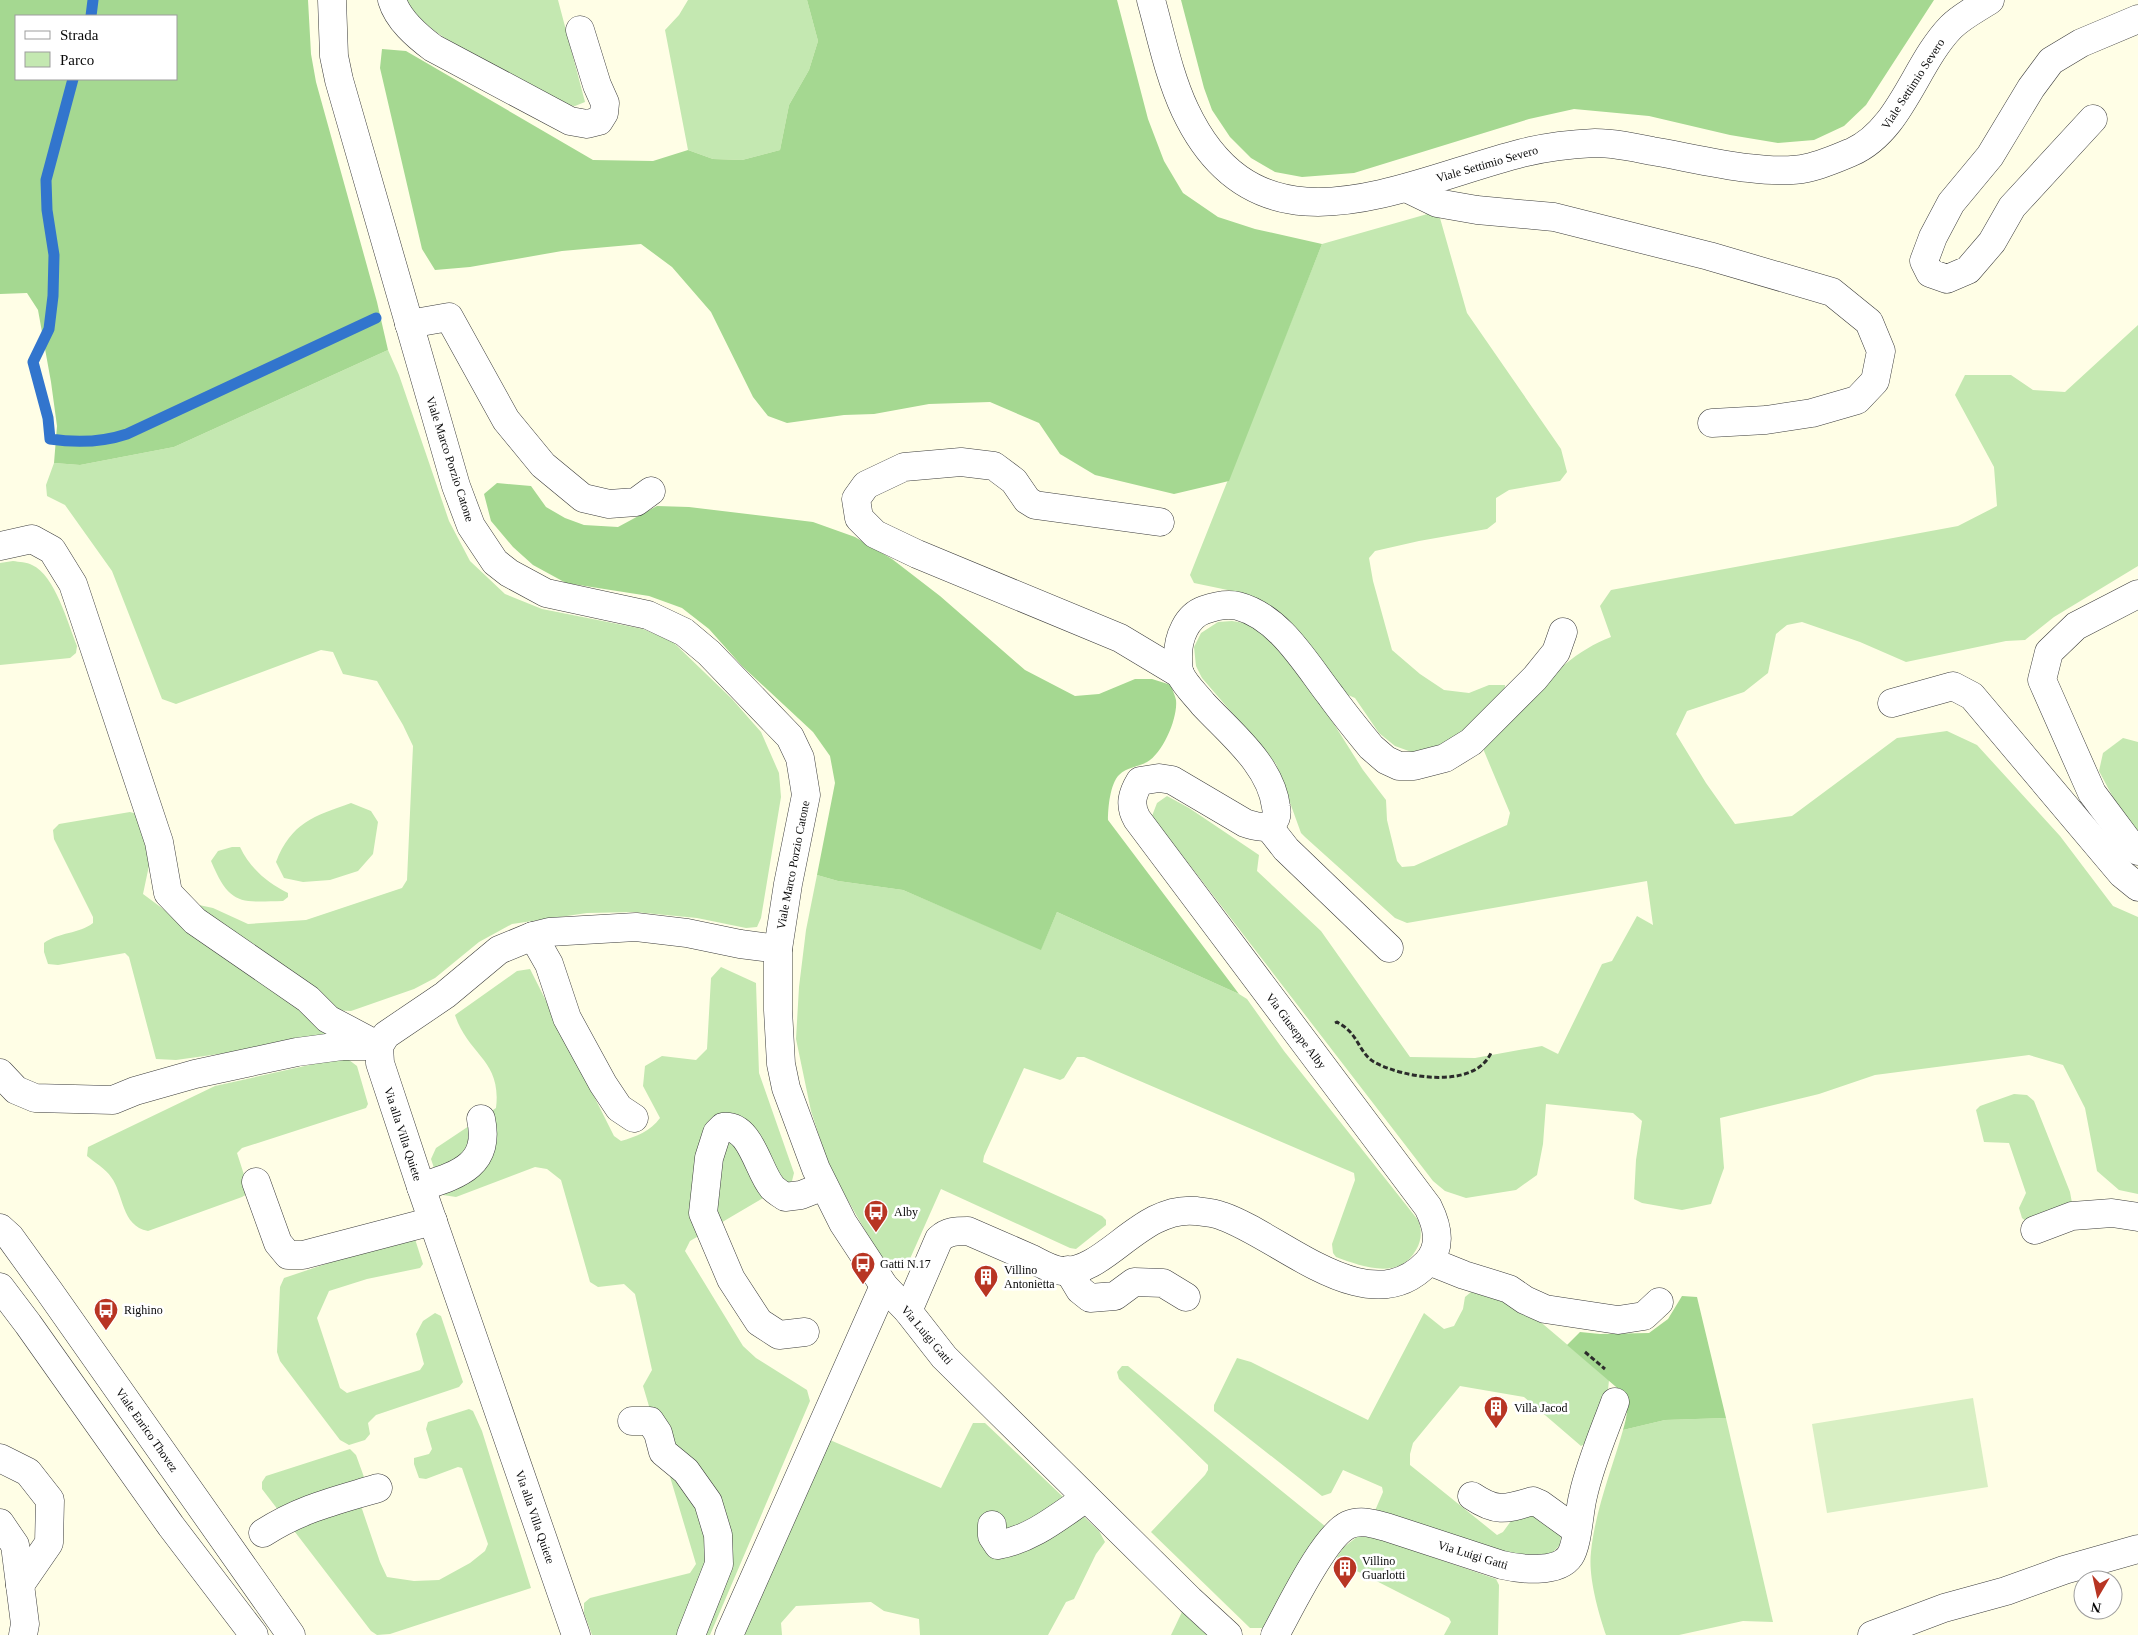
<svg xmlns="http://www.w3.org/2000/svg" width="2138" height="1635" viewBox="0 0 2138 1635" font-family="Georgia,serif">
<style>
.green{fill:#c4e8b1}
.forest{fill:#a5d891;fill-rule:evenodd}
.pitch{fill:#d8efc3}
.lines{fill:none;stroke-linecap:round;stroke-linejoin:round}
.stream{stroke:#3275cd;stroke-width:11}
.minor-casing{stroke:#3c3c3c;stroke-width:29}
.path{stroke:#2b2b2b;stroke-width:3;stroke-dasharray:5 2.5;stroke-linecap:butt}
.minor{stroke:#fff;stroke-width:28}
.labels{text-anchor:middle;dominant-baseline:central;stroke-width:5;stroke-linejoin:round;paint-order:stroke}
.street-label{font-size:12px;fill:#090909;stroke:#fff}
.poi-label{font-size:12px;fill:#090909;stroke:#fff;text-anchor:start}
</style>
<rect width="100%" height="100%" fill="#fffee6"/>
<!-- green -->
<g class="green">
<path d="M 406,0 L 558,0 L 585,102 L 575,106 L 565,105 C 532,88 416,32 406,0 Z"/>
<path d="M 688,0 L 807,0 L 818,41 L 809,70 L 789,105 L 780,150 L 742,160 L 713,159 L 688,150 L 665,30 L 679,15 Z"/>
<path d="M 1438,211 L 1467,313 L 1561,449 L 1567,472 L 1560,481 L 1509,490 L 1496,498 L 1496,522 L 1487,529 L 1419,541 L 1375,551 L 1369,558 L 1373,581 L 1392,650 L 1420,674 L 1444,690 L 1469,693 L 1489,685 L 1505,685 L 1504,697 L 1444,748 L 1417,754 L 1395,746 L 1379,733 L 1355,698 L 1339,691 L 1242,593 L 1194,583 L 1190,575 L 1322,244 Z"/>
<path d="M 2138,325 L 2138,566 L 2054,617 L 2025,640 L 2006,641 L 1906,662 L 1860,642 L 1802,622 L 1787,625 L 1776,634 L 1768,673 L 1744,692 L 1687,711 L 1676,734 L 1706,783 L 1735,824 L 1792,816 L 1897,738 L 1947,731 L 1977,745 L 2060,836 L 2113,906 L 2138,917 L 2138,1194 L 2119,1190 L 2097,1171 L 2085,1108 L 2063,1065 L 2029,1055 L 1875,1075 L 1819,1094 L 1720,1118 L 1724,1168 L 1711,1204 L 1682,1210 L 1642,1203 L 1634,1199 L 1636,1160 L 1642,1121 L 1633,1113 L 1546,1104 L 1543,1144 L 1537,1175 L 1516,1190 L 1466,1198 L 1445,1191 L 1433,1181 L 1152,816 L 1157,803 L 1167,796 L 1189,808 L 1259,855 L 1257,871 L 1321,931 L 1410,1057 L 1475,1058 L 1542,1046 L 1558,1054 L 1602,964 L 1612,961 L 1637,916 L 1653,925 L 1647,881 L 1407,923 L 1395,918 L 1305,837 L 1301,833 L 1276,764 L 1202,678 L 1196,666 L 1194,647 L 1201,633 L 1218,622 L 1232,621 L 1256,625 L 1308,683 L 1363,770 L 1386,800 L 1387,820 L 1397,861 L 1402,867 L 1414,866 L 1507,825 L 1510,813 L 1484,751 L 1484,747 C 1521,708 1560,656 1611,637 L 1600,606 L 1611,590 L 1958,526 L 1997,506 L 1994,467 L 1955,395 L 1965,375 L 2011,375 L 2033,390 L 2065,392 Z"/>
<path d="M 388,350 L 399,375 L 449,521 L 470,561 L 505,594 L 542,609 L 643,629 L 673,642 L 732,699 L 761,732 L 779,773 L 781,797 L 761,918 L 757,927 L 746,928 L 697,918 L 635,912 L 587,913 L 512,924 L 479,942 L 435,978 L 414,989 L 351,1011 L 332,1010 L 196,907 L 199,905 L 213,908 L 248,924 L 306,920 L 402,888 L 407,880 L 413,746 L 403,725 L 377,681 L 343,674 L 333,652 L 321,650 L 176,704 L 162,699 L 112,571 L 65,505 L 47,496 L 46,485 L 54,463 L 80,465 L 174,447 Z"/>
<path d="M 13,561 C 19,562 27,562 32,565 C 55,575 68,624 77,646 L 76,653 L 70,658 L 0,665 L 0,563 Z"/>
<path d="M 2123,738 L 2138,742 L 2138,836 L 2116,803 L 2099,771 L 2103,753 Z"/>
<path d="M 351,803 L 371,811 L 378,822 L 373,854 L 358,871 L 330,880 L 303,882 L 284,878 L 276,862 C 291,823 314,816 351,803 Z"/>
<path d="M 130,812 L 137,814 L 149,852 L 150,861 L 143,894 L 325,1029 L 327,1034 L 324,1039 L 176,1060 L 156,1059 L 129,957 L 125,953 L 58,965 L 48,964 L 44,952 L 44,943 C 59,932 79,934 93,923 L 93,917 L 54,839 L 53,830 L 59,824 Z"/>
<path d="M 232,847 L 240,847 C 250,868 267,883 288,893 L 288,897 L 283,901 C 240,902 230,906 211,861 L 218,851 Z"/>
<path d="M 817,875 L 838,881 L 903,890 L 1041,949 L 1057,912 L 1239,994 L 1247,999 L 1284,1051 L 1418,1220 C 1422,1230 1422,1240 1416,1250 C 1399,1281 1361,1266 1336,1257 L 1333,1253 L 1332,1244 L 1355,1180 L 1354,1173 L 1084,1057 L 1077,1057 L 1064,1078 L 1060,1080 L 1024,1068 L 984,1156 L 983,1162 L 1102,1216 L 1106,1220 L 1106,1225 L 1076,1249 L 1070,1248 L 941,1189 L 909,1261 L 895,1263 L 882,1260 L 846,1197 L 827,1160 L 811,1111 L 796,1039 L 799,987 L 806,930 Z"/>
<path d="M 721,967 L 756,983 L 759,1073 L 794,1173 L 792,1181 L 690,1241 L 685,1251 L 743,1346 L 756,1358 L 807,1390 L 810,1401 L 710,1635 L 592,1635 L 584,1613 L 584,1603 L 590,1598 L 690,1573 L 696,1564 L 643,1386 L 652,1370 L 635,1294 L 624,1284 L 598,1287 L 590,1282 L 561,1180 L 547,1169 L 535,1167 L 456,1197 L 443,1195 L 431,1159 L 436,1148 L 496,1108 C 502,1060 468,1055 455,1015 L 517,971 L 530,969 L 614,1136 L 621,1141 C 635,1137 651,1131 660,1118 L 643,1086 L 645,1066 L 662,1056 L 696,1060 L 707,1049 L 711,978 Z"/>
<path d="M 332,1060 L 349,1060 L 357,1066 L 368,1104 L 366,1108 L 242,1148 L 237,1153 L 247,1184 L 247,1194 L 242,1197 L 148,1231 C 121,1226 124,1194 111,1177 C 106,1169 94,1162 87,1156 L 88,1147 L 215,1086 Z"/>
<path d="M 2014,1094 L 2027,1095 L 2034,1101 L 2070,1192 L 2072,1203 L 2027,1222 L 2022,1218 L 2019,1208 L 2026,1193 L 2009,1143 L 1984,1142 L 1976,1110 L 1980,1106 Z"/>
<path d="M 409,1236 L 415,1239 L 423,1264 L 420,1268 L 367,1279 L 329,1291 L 317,1318 L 340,1388 L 347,1393 L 420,1370 L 424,1364 L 416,1334 L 423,1321 L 435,1313 L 441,1316 L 463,1382 L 459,1387 L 376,1415 L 368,1423 L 370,1434 L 365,1440 L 349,1445 L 340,1440 L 280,1361 L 277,1352 L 280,1287 L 284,1278 Z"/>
<path d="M 1471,1292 L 1515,1305 L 1537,1319 L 1609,1380 L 1608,1390 L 1586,1443 L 1581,1446 L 1524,1397 L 1460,1386 L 1413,1443 L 1410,1454 L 1410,1465 L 1497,1535 L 1503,1532 L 1511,1521 L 1528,1509 L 1562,1527 L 1560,1545 L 1549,1556 L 1517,1560 L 1374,1513 L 1383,1492 L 1382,1487 L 1343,1470 L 1331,1493 L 1322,1496 L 1214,1411 L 1214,1405 L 1237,1358 L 1251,1362 L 1368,1420 L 1424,1313 L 1444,1329 L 1454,1326 L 1463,1309 L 1465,1297 Z"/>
<path d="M 1122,1366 L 1128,1366 L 1331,1531 L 1270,1625 L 1263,1628 L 1250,1628 L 1151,1532 L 1205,1475 L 1208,1470 L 1208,1465 L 1119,1379 L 1117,1372 Z"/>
<path d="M 469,1409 L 473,1411 L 482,1431 L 531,1588 L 390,1634 L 377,1635 L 371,1631 L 262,1489 L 262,1482 L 266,1476 L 350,1449 L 356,1455 L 368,1488 L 359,1500 L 380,1562 L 387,1577 L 414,1581 L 439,1580 L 470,1563 L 485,1551 L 488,1544 L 462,1468 L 458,1467 L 426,1479 L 419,1478 L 414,1464 L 414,1458 L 429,1454 L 432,1449 L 426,1429 L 428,1422 Z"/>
<path d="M 1726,1418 L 1773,1622 L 1743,1621 L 1679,1635 L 1606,1635 C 1598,1612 1588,1576 1591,1552 C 1595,1511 1612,1469 1623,1430 L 1665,1420 Z"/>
<path d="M 973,1423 L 985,1423 L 1099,1531 L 1105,1542 L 1096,1554 L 1074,1599 L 1066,1602 L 1048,1635 L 920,1635 L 919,1619 L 884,1611 L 871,1602 L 796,1606 L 781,1623 L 782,1635 L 743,1635 L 830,1440 L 941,1488 Z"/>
<path d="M 1357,1537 L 1374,1537 L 1496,1579 L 1499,1585 L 1498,1635 L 1444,1635 L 1451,1622 L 1449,1618 L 1343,1564 L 1337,1557 L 1344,1547 Z"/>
<path d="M 1182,1612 L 1208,1635 L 1171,1635 Z"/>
</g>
<!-- forest -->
<g class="forest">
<path d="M 0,0 L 308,0 L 311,54 L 316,82 L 377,302 L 388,350 L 174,447 L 80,465 L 54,463 L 57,426 L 51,382 L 38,310 L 27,293 L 0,294 ZM 176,16 L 176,79 L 16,79 L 16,16 Z"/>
<path d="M 807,0 L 1117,0 L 1148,119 L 1164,161 L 1183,193 L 1218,217 L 1255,229 L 1322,244 L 1229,481 L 1174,494 L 1095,475 L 1060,454 L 1039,423 L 990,402 L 929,404 L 874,414 L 844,415 L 787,423 L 768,416 L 753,397 L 711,312 L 672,267 L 641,244 L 562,251 L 470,267 L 435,270 L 422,249 L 380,68 L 382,49 L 406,51 L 593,160 L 653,161 L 688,150 L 713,159 L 742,160 L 780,150 L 789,105 L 809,70 L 818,41 Z"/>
<path d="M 1181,0 L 1934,0 L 1866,105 L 1844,126 L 1814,140 L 1778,143 L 1730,135 L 1649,116 L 1574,109 L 1529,119 L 1354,173 L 1302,177 L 1275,172 L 1251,158 L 1230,137 L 1212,110 L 1204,88 Z"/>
<path d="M 497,483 L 531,486 L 546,507 L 565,518 L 584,525 L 618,527 L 657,506 L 689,507 L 813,522 L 855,537 L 892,559 L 940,596 L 1025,670 L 1075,696 L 1099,694 L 1135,679 L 1152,679 L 1171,685 C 1172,690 1175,695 1176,700 C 1178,718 1163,753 1147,762 C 1138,767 1127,767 1119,775 C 1110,784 1108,808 1108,820 L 1239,994 L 1057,912 L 1041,950 L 903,890 L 838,881 L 817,875 L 835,783 L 830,756 L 813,732 L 742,666 L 709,629 L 682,608 L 649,596 L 566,583 L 533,565 L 513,547 L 491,521 L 484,494 Z"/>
<path d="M 1682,1296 L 1697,1297 L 1726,1418 L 1665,1420 L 1623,1430 C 1627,1416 1630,1405 1622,1392 L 1567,1345 L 1580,1332 L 1600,1334 L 1649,1333 L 1668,1319 Z"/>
</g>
<!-- pitch -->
<path class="pitch" d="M 1973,1398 L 1988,1487 L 1827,1513 L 1812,1424 Z"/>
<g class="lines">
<!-- stream -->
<g class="stream">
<path d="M 91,16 L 93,0"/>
<path d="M 73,79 L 46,180 L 47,210 L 54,255 L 53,296 L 49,329 L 33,362 L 48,418 L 50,439 C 76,443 103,442 127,434 L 376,318"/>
</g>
<defs>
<g id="minor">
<path d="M 332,0 L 334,56 L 339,80 L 456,486 L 471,526 L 495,562 L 509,573 L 546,593 L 648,615 L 684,632 L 709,653 L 790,737 L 800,758 L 806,795 L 788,884 L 778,949 L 778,1010 L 781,1064 L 786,1088 L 816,1169 L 843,1223 L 868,1261 L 884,1286 L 908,1311 L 944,1357 L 1190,1600 L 1228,1635"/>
<path d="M 392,0 C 398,20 417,36 433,48 L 570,121 L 587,124 L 599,121 L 604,113 L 605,103 L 597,85 L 580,30"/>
<path d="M 1151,0 C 1161,36 1169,76 1185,110 C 1258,265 1401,184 1522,153 C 1546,147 1571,144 1595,143 C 1614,143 1633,147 1652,151 C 1695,158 1766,177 1807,168 C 1822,165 1838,158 1852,152 C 1901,130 1915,64 1951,27 C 1962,16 1978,8 1990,0"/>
<path d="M 2093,119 L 2012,207 L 1992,242 L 1968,270 L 1947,279 L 1930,273 L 1924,261 L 1933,237 L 1951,203 L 1990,156 L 2031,88 L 2051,61 L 2081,43 L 2138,19"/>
<path d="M 1406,188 L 1437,203 L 1477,210 L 1554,217 L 1709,256 L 1832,292 L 1869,322 L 1881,351 L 1875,381 L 1857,400 L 1812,413 L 1766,420 L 1712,423"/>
<path d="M 409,324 L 449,317 L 506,420 L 543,465 L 583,498 L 609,504 L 636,502 L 651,491"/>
<path d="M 1160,522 L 1035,505 L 1027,500 L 1014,481 L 994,466 L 961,462 L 904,467 L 866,485 L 856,499 L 859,518 L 875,534 L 917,554 L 1120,638 L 1180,674"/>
<path d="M 0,546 L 32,539 L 52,550 L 73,584 L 159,842 L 168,893 L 195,921 L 308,999 L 328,1019 L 379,1046"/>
<path d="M 2138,594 L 2076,626 L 2049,652 L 2042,680 L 2092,793 L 2130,844 L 2138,851"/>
<path d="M 1892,703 L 1953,686 L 1972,696 L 2122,874 L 2138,887"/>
<path d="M 1268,826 L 1286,849 L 1389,948"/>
<path d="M 533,936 L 549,964 L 567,1018 L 603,1084 L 619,1108 L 634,1118"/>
<path d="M 0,1073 L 16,1090 L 35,1098 L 113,1100 L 135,1091 L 195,1074 L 297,1052 L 342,1046 L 375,1046"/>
<path d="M 256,1182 L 278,1243 L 288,1255 L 303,1255 L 433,1221"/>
<path d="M 421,1187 C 457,1175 491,1166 481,1119"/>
<path d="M 0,1228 L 10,1237 L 49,1291 L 291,1635"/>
<path d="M 2035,1230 L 2072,1216 L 2112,1213 L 2138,1217"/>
<path d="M 1429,1261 L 1464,1275 L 1509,1289 L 1525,1300 L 1545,1309 L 1618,1320 L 1644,1316 L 1659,1302"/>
<path d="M 1068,1270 L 1080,1290 L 1090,1298 L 1115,1296 L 1134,1282 L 1163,1283 L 1186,1297"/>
<path d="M 0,1287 L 28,1324 L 171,1526 L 254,1635"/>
<path d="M 908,1311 L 939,1239 C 948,1231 956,1231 968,1231 C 989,1240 1009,1249 1030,1258 C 1040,1263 1051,1270 1062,1271 C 1105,1274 1141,1205 1196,1211 C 1205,1212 1215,1213 1222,1216 C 1281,1236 1368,1325 1427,1263 C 1443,1246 1437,1225 1428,1207 L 1137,819 C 1129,805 1132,794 1140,781 L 1159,778 L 1172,780 L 1245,823 C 1254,826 1266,830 1273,822 C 1277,818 1277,812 1276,807 C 1271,765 1230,733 1203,704 C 1196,695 1185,685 1180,674 C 1178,669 1178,661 1178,656 C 1178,637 1187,616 1204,610 C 1215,606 1226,603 1238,606 C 1280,617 1306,664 1331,696 C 1344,714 1357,730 1371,747 L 1386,760 L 1399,766 L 1414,766 L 1445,758 L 1471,742 L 1535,678 L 1556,652 L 1563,632"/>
<path d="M 805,1332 L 779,1335 L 759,1322 L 731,1279 L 703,1213 L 709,1158 L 717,1133 L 723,1127 C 751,1124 758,1171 772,1187 C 775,1191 781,1194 785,1197 L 801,1195 L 824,1186"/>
<path d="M 632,1421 L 650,1421 L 658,1433 L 663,1452 L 686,1471 L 708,1502 L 718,1535 L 719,1564 L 691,1635"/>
<path d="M 0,1458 L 28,1472 L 50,1500 L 49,1543 L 20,1585"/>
<path d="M 1472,1496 C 1497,1513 1506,1509 1533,1501 L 1540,1504 L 1576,1530"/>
<path d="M 0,1523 L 15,1545 L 25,1624 L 23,1635"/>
<path d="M 992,1525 L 992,1536 L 998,1545 C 1032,1539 1058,1517 1086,1498"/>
<path d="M 263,1533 C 302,1508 335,1501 378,1488"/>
<path d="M 576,1635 L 421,1187 L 380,1063 L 379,1046 L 386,1035 L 445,995 L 499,950 L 533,936 L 549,932 L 636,927 L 687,933 L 740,944 L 778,949"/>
<path d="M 729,1635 L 884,1286"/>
<path d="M 1275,1635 C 1289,1610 1324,1536 1348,1525 C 1361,1519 1374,1524 1386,1527 L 1502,1565 C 1519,1569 1558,1574 1570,1556 C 1578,1544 1579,1511 1583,1496 C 1590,1464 1604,1432 1615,1402"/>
<path d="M 1872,1635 L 1944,1608 L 2006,1591 L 2064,1570 L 2138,1549"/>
</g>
</defs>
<!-- minor casing -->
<use href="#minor" class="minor-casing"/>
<!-- path -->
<g class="path">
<path d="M 1335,1023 L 1337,1022 C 1340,1024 1344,1026 1347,1029 C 1358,1038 1361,1054 1374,1062 C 1403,1078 1474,1090 1491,1053"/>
<path d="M 1585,1352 L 1605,1369"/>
</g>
<!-- minor -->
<use href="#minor" class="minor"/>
</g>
<!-- icons -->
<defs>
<symbol id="bus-pin" viewBox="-11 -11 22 30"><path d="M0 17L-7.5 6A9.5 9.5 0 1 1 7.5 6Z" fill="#b83523" stroke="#fff"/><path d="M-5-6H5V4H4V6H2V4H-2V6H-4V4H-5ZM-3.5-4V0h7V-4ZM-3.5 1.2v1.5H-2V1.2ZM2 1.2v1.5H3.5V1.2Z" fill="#fff"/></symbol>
<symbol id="building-pin" viewBox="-11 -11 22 30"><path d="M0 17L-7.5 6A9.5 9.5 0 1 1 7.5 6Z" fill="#b83523" stroke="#fff"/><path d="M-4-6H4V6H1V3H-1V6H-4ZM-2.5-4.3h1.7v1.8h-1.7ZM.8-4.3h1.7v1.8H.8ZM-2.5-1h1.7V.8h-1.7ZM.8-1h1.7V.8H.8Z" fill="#fff"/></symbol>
</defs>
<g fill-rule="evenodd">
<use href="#bus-pin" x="862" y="1198" width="28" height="38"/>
<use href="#bus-pin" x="849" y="1250" width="28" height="38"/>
<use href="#building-pin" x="972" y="1263" width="28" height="38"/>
<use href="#bus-pin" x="92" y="1296" width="28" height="38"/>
<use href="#building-pin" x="1482" y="1394" width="28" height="38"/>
<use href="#building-pin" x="1331" y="1554" width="28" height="38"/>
</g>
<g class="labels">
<!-- street labels -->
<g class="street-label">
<text transform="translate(1913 84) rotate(-57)">Viale Settimio Severo</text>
<text transform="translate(1487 164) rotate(-16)">Viale Settimio Severo</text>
<text transform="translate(450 459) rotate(72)">Viale Marco Porzio Catone</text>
<text transform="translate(793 865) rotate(-79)">Viale Marco Porzio Catone</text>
<text transform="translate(1296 1031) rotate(53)">Via Giuseppe Alby</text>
<text transform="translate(403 1134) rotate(72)">Via alla Villa Quiete</text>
<text transform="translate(927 1335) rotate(50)">Via Luigi Gatti</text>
<text transform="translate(147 1430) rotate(55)">Viale Enrico Thovez</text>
<text transform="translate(535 1517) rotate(71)">Via alla Villa Quiete</text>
<text transform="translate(1473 1555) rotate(17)">Via Luigi Gatti</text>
</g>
<!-- poi labels -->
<g class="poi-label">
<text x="894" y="1212">Alby</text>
<text x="880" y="1264">Gatti N.17</text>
<text x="1004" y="1270">Villino<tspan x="1004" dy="14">Antonietta</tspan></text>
<text x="124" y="1310">Righino</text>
<text x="1514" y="1408">Villa Jacod</text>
<text x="1362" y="1561">Villino<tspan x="1362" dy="14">Guarlotti</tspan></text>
</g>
</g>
<!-- legend -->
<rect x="15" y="15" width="162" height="65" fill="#ffffff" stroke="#9d9d9d"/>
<rect x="25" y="31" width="25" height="8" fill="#ffffff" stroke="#9d9d9d"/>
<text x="60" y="40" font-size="15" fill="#090909">Strada</text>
<rect x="25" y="52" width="25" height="15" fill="#c4e8b1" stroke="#9d9d9d"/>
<text x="60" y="65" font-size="15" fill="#090909">Parco</text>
<!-- north arrow -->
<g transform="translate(2098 1595) rotate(189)"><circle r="24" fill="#ffffff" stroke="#9d9d9d"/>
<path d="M0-4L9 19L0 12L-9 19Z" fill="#b83523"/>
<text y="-8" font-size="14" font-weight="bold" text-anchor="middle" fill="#090909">N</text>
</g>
</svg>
